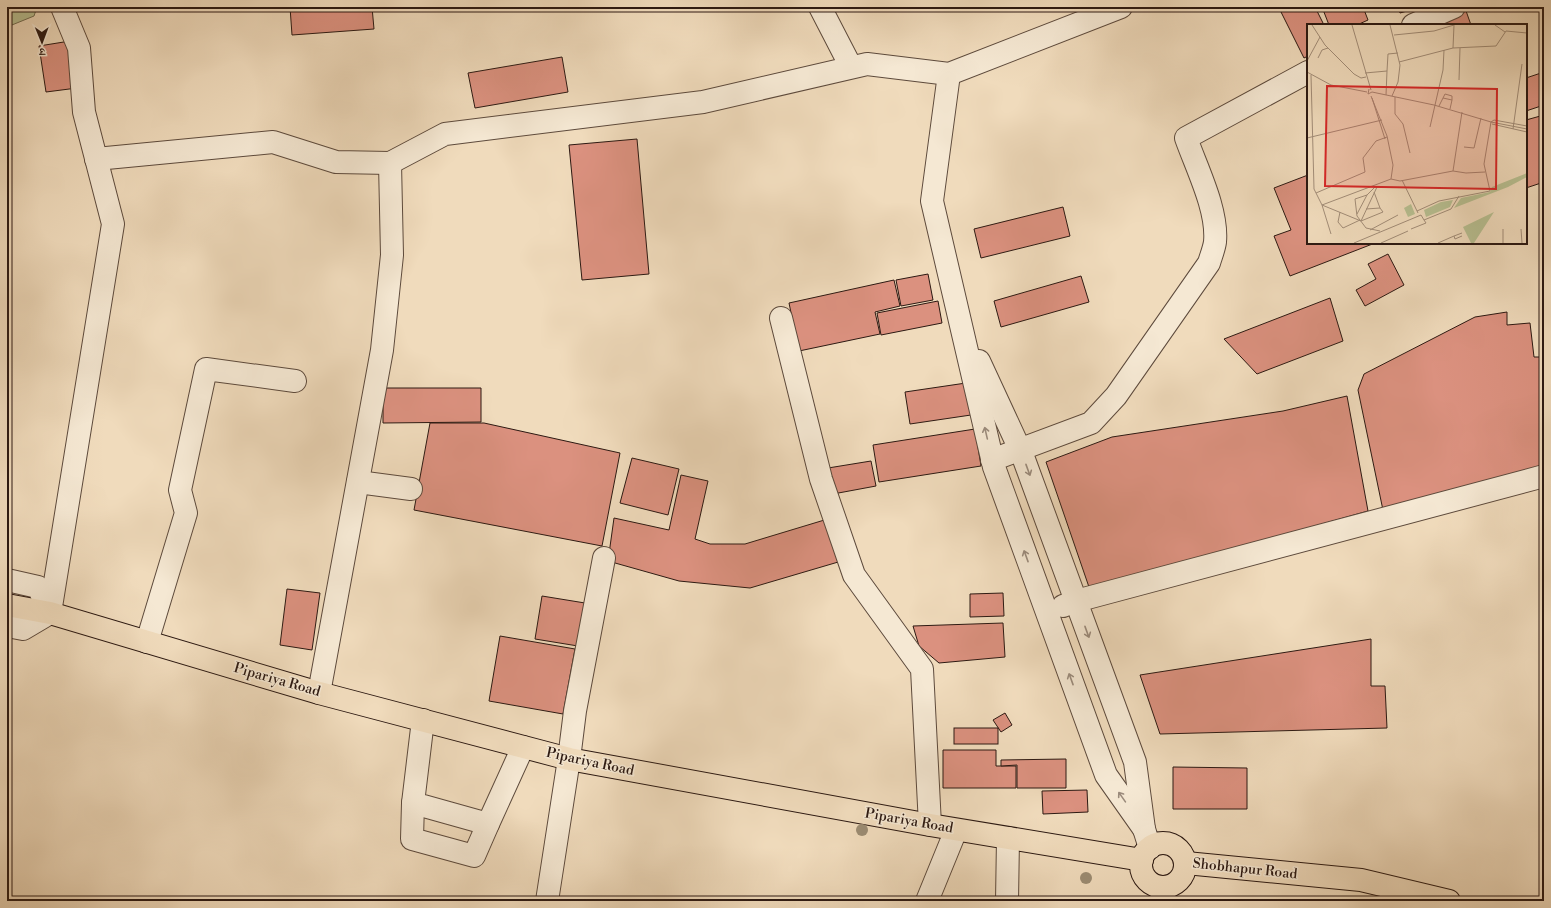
<svg xmlns="http://www.w3.org/2000/svg" width="1551" height="908" viewBox="0 0 1551 908" font-family="'Libre Bodoni','Noto Serif Devanagari',serif">
<style>
.green{fill:#b8c092;stroke:#726c52}
.building{fill:#db917f;stroke:#2c1912}
.lines{fill:none;stroke-linecap:round;stroke-linejoin:round}
.minor-casing{stroke:#5d4a3c;stroke-width:24}
.major-casing{stroke:#2c1912;stroke-width:24}
.minor{stroke:#f5e8d3;stroke-width:22}
.major{stroke:#f0dbbc;stroke-width:22}
.tree{fill:#9b8c73}
.oneway{stroke:#9b8b7c}
.labels{text-anchor:middle;dominant-baseline:central;stroke-width:3;stroke-linejoin:round;paint-order:stroke}
.street-label{font-size:14px;fill:#2c1912;stroke:#f5e8d3}
.inset-road{fill:none;stroke:#a28d78;stroke-width:1}
.view{fill:#d62828;fill-opacity:0.15;stroke:#d62828;stroke-width:2}
.inset-edge{fill:none;stroke:#2c1912;stroke-width:2}
</style>
<rect width="100%" height="100%" fill="#f0dbbc"/>
<filter id="stains"><feTurbulence type="fractalNoise" baseFrequency=".005" numOctaves="4"/><feColorMatrix values="0 0 0 0 .2 0 0 0 0 .09 0 0 0 0 .02 0 0 0 .5 -.17"/></filter>
<radialGradient id="worn" r=".72"><stop offset=".6" stop-color="#630" stop-opacity="0"/><stop offset="1" stop-color="#630" stop-opacity=".3"/></radialGradient>
<!-- green -->
<path class="green" d="M 7,7 L 37,7 L 34,16 L 7,27 Z"/>
<!-- building -->
<g class="building">
<path d="M 290,7 L 372,7 L 374,29 L 292,35 Z"/>
<path d="M 1291,7 L 1315,7 L 1324,25 L 1308,25 L 1308,56 L 1304,58 L 1281,12 Z"/>
<path d="M 1322,7 L 1363,7 L 1368,20 L 1357,25 L 1329,25 Z"/>
<path d="M 1398,7 L 1421,7 L 1400,13 Z"/>
<path d="M 1465,8 L 1471,25 L 1435,25 L 1433,20 Z"/>
<path d="M 70,41 L 77,88 L 46,92 L 39,46 Z"/>
<path d="M 562,57 L 568,92 L 475,108 L 468,73 Z"/>
<path d="M 1544,72 L 1544,105 L 1526,111 L 1526,78 Z"/>
<path d="M 1544,115 L 1544,182 L 1526,188 L 1526,120 Z"/>
<path d="M 637,139 L 649,274 L 582,280 L 569,145 Z"/>
<path d="M 1308,175 L 1308,243 L 1375,243 L 1290,276 L 1274,236 L 1291,230 L 1274,188 Z"/>
<path d="M 1063,207 L 1070,236 L 981,258 L 974,229 Z"/>
<path d="M 1388,254 L 1404,285 L 1365,306 L 1356,290 L 1376,279 L 1368,264 Z"/>
<path d="M 928,274 L 933,300 L 901,306 L 896,280 Z"/>
<path d="M 1081,276 L 1089,302 L 1001,327 L 994,301 Z"/>
<path d="M 894,280 L 900,306 L 875,312 L 880,334 L 799,351 L 789,303 Z"/>
<path d="M 1330,298 L 1343,341 L 1257,374 L 1224,339 Z"/>
<path d="M 938,301 L 942,323 L 881,335 L 877,313 Z"/>
<path d="M 1507,312 L 1507,325 L 1530,323 L 1534,357 L 1542,357 L 1544,403 L 1544,470 L 1384,515 L 1358,390 L 1364,374 L 1475,317 Z"/>
<path d="M 966,383 L 971,415 L 910,424 L 905,392 Z"/>
<path d="M 383,388 L 481,388 L 481,422 L 383,423 Z"/>
<path d="M 1347,396 L 1368,511 L 1090,590 L 1046,462 L 1112,437 L 1283,411 Z"/>
<path d="M 430,423 L 484,423 L 620,453 L 602,546 L 414,510 Z"/>
<path d="M 975,429 L 981,466 L 879,482 L 873,445 Z"/>
<path d="M 632,458 L 679,469 L 668,515 L 620,503 Z"/>
<path d="M 871,461 L 876,486 L 833,494 L 828,468 Z"/>
<path d="M 681,475 L 708,481 L 695,539 L 710,544 L 745,544 L 831,518 L 845,560 L 750,588 L 679,581 L 608,561 L 614,518 L 669,530 Z"/>
<path d="M 287,589 L 320,593 L 312,650 L 280,645 Z"/>
<path d="M 1003,593 L 1004,616 L 970,617 L 970,594 Z"/>
<path d="M 542,596 L 585,603 L 578,646 L 535,639 Z"/>
<path d="M 1003,623 L 1005,657 L 939,663 L 919,646 L 913,626 Z"/>
<path d="M 500,636 L 575,649 L 563,714 L 489,701 Z"/>
<path d="M 1371,639 L 1371,686 L 1385,686 L 1387,728 L 1160,734 L 1140,675 Z"/>
<path d="M 1005,713 L 1012,725 L 1001,732 L 993,720 Z"/>
<rect x="954" y="728" width="44" height="16"/>
<path d="M 943,750 L 996,750 L 996,766 L 1016,766 L 1016,788 L 943,788 Z"/>
<path d="M 1066,759 L 1066,788 L 1017,788 L 1017,765 L 1001,766 L 1001,760 Z"/>
<path d="M 1173,767 L 1247,768 L 1247,809 L 1173,809 Z"/>
<path d="M 1087,790 L 1088,812 L 1043,814 L 1042,791 Z"/>
</g>
<g class="lines">
<defs>
<g id="minor">
<path d="M 820,7 L 851,67"/>
<path d="M 1413,25 L 1454,7"/>
<path d="M 949,74 L 932,201 L 994,467 L 1106,775 L 1144,829"/>
<path d="M 96,159 L 273,142 L 336,162 L 390,163 L 445,134 L 703,102 L 867,64 L 949,74 L 1121,7"/>
<path d="M 781,318 L 821,479 L 854,575 L 922,669 L 930,825"/>
<path d="M 979,361 L 1022,454 L 1135,762 L 1144,829 L 1150,848"/>
<path d="M 992,460 L 1091,423 L 1116,396 L 1209,263 C 1211,256 1214,249 1215,242 C 1218,210 1197,169 1186,138 L 1308,72"/>
<path d="M 358,482 L 411,489"/>
<path d="M 7,580 L 38,587 L 50,613"/>
<path d="M 1063,606 L 1076,601 L 1544,476"/>
<path d="M 50,613 L 113,224 L 84,112 L 79,48 L 62,7"/>
<path d="M 7,626 L 23,629 L 50,613"/>
<path d="M 147,642 L 186,513 L 180,490 L 206,369 L 295,381"/>
<path d="M 319,693 L 382,350 L 392,255 L 390,163"/>
<path d="M 423,720 L 413,803 L 488,824 L 523,747"/>
<path d="M 413,803 L 412,839 L 474,856 L 488,824"/>
<path d="M 547,901 L 569,759 L 575,711 L 604,558"/>
<path d="M 927,901 L 956,830"/>
<path d="M 1007,901 L 1008,838"/>
</g>
<g id="major">
<path d="M 7,605 L 50,613 L 319,693 L 569,759 L 930,825 L 1142,860"/>
<circle cx="1163" cy="865" r="22"/>
<path d="M 1186,863 L 1361,880 L 1449,901"/>
</g>
</defs>
<!-- minor casing -->
<use href="#minor" class="minor-casing"/>
<!-- major casing -->
<use href="#major" class="major-casing"/>
<!-- minor -->
<use href="#minor" class="minor"/>
<!-- major -->
<use href="#major" class="major"/>
</g>
<!-- trees -->
<g class="tree">
<circle cx="862" cy="830" r="6"/>
<circle cx="1086" cy="878" r="6"/>
</g>
<!-- one-way arrows -->
<defs><path id="oneway-shaft" d="M-6 0H5M1.5-3L5.5 0L1.5 3" fill="none" stroke-width="1.6" stroke-linecap="round" stroke-linejoin="round"/></defs>
<g class="oneway">
<use href="#oneway-shaft" transform="translate(986 433) rotate(-103)"/>
<use href="#oneway-shaft" transform="translate(1028 470) rotate(70)"/>
<use href="#oneway-shaft" transform="translate(1026 556) rotate(-110)"/>
<use href="#oneway-shaft" transform="translate(1087 632) rotate(70)"/>
<use href="#oneway-shaft" transform="translate(1071 679) rotate(-110)"/>
<use href="#oneway-shaft" transform="translate(1122 797) rotate(-125)"/>
</g>
<g class="labels">
<!-- street labels -->
<g class="street-label">
<text transform="translate(277 680) rotate(16)">Pipariya Road</text>
<text transform="translate(590 762) rotate(12)">Pipariya Road</text>
<text transform="translate(909 821) rotate(10)">Pipariya Road</text>
<text transform="translate(1245 869) rotate(6)">Shobhapur Road</text>
</g>
</g>
<!-- overview -->
<g transform="translate(1307 24)">
<rect width="220" height="220" fill="#f0dbbc"/>
<path d="M 220,149 L 220,153 L 201,163 L 147,184 L 154,174 L 183,168 L 185,163 ZM 146,176 L 143,183 L 119,193 L 117,186 L 134,178 ZM 104,180 L 108,190 L 101,193 L 97,184 ZM 187,188 L 167,219 L 164,219 L 156,203 Z" fill="#b8c092"/>
<path class="inset-road" d="M 5,1 L 18,21 L 47,50 L 54,54 L 59,53M 45,1 L 64,66M 83,1 L 93,41 L 91,58 L 85,72M 188,1 L 198,8M 87,11 L 127,7 L 147,1M 146,24 L 147,1M 11,34 L 15,26 L 21,24M 0,37 L 13,13M 92,38 L 146,24 L 189,22 L 199,7 L 220,9M 0,48 L 24,61 L 60,68M 58,49 L 80,47 L 81,30 L 91,29M 4,51 L 7,165 L 15,181 L 54,197M 152,56 L 153,24M 62,65 L 61,70 L 65,68 L 127,81 L 184,98 L 220,105M 79,71 L 80,47M 64,72 L 80,112 L 86,141 L 84,155M 88,73 L 88,90 L 96,100 L 103,129M 65,74 L 78,115M 136,74 L 138,70 L 145,72 L 145,76M 132,82 L 136,74 L 145,76 L 143,85M 184,98 L 187,96 L 220,102M 185,100 L 220,108M 123,103 L 136,46 L 137,26M 206,105 L 215,40M 0,114 L 75,96M 157,123 L 167,124 L 174,94M 146,147 L 155,88M 95,156 L 111,189M 69,162 L 60,171 L 48,175 L 50,192 L 59,204 L 73,207M 9,169 L 58,148 L 56,134 L 69,117 L 80,113M 59,185 L 73,184 L 67,168M 110,187 L 132,177 L 183,167 L 177,140 L 184,98M 33,188 L 31,198 L 36,204 L 53,196M 50,190 L 60,171M 54,197 L 70,163M 54,197 L 76,188 L 73,184M 104,205 L 119,199 L 117,196M 196,205 L 196,219M 214,205 L 215,219M 63,206 L 91,191M 155,209 L 147,212 L 148,215 L 155,212M 24,210 L 15,181 L 84,155 L 93,157 L 146,147 L 159,149 L 178,148M 47,219 L 114,191 L 117,196 L 144,185 L 152,172M 74,219 L 101,207M 131,219 L 147,212"/>
<path class="view" d="M 20,62 L 190,65 L 189,165 L 18,162 Z"/>
<rect width="220" height="220" class="inset-edge"/>
</g>
<!-- margin -->
<rect width="1551" height="908" fill="none" stroke="#f0dbbc" stroke-width="24"/>
<rect x="8" y="8" width="1535" height="892" fill="none" stroke="#2c1912" stroke-width="2"/>
<rect x="12" y="12" width="1527" height="884" fill="none" stroke="#2c1912"/>
<!-- north arrow -->
<g transform="translate(42 42) rotate(179)" stroke="#f5e8d3" stroke-width="3" paint-order="stroke">
<path d="M0-3L7 15L0 10L-7 15Z" fill="#2c1912"/>
<text y="-6" font-size="11" font-weight="bold" text-anchor="middle" fill="#2c1912">उ</text>
</g>
<rect width="100%" height="100%" filter="url(#stains)"/>
<rect width="100%" height="100%" fill="url(#worn)"/>
</svg>
